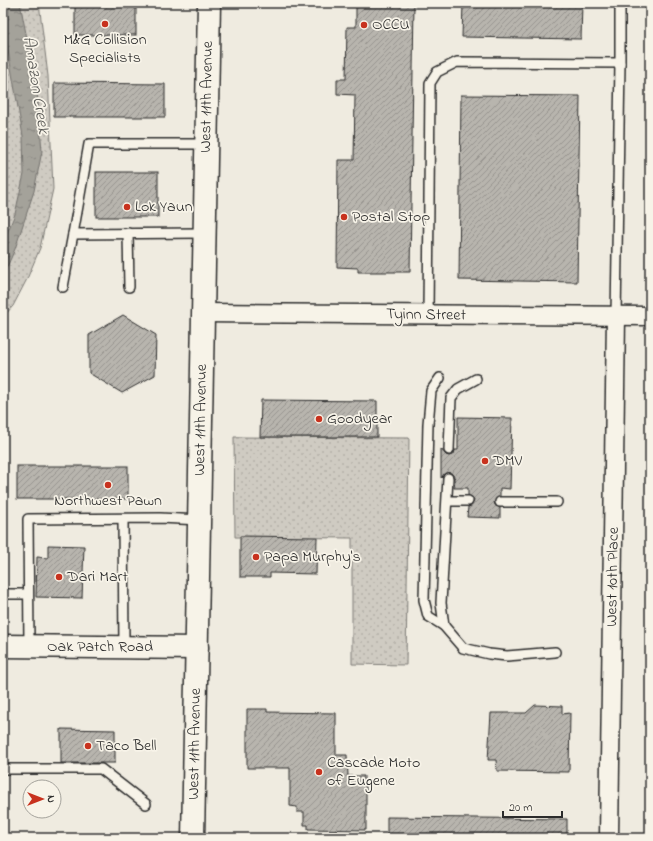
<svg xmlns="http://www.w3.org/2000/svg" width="653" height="841" viewBox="0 0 653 841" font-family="'Indie Flower',sans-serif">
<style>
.grass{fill:url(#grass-dots);stroke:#7d7b76}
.water{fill:url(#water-ripples);stroke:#74726e}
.building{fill:url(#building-hatch);stroke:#2b2b2b}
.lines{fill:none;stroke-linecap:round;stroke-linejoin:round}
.service-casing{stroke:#2b2b2b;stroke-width:12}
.minor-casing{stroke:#2b2b2b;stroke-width:21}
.tertiary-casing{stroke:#2b2b2b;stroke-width:25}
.primary-casing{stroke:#2b2b2b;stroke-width:25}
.service{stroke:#f7f3e8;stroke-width:9}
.minor{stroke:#f7f3e8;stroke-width:18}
.tertiary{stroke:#f7f3e8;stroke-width:22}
.primary{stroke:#f7f3e8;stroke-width:22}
.poi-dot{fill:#c8321e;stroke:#f7f3e8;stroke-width:1.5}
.labels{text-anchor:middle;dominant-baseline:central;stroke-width:3.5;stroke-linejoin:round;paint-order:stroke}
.poi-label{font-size:16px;fill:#2b2b2b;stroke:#f7f3e8;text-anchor:start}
.street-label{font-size:16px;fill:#2b2b2b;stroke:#f7f3e8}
.water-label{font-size:17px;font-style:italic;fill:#555552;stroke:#f7f3e8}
</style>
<defs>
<pattern id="grass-dots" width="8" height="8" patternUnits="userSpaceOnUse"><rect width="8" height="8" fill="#cfcbc2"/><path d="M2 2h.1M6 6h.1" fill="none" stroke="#b2aea7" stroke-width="1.8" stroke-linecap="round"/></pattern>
<pattern id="water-ripples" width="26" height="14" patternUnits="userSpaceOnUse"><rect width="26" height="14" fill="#a4a29a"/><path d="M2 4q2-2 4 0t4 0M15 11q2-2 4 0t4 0" fill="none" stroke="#86847e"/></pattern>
<pattern id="building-hatch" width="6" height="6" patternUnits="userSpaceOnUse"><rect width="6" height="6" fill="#b8b5ae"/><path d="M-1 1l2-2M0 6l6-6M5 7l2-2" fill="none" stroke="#96938e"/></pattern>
</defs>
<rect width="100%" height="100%" fill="#efebe0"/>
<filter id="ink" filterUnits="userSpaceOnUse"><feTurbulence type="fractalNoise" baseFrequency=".025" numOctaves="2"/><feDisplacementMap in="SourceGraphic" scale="8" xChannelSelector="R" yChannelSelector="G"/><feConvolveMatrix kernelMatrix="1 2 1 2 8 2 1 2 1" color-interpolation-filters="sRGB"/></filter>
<g filter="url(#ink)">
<!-- grass -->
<g class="grass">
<path d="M 3,3 L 39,3 L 48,76 L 53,189 L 40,248 L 27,279 L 13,306 L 3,317 Z"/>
<path d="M 234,437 L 409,438 L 406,665 L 352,664 L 352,538 L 235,537 Z"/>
</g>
<!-- water -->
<path class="water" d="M 3,3 L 20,3 L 37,90 L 42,151 L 34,191 L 15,249 L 3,276 L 3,243 L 15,214 L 24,174 L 23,136 L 3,22 Z"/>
<!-- building -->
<g class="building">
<rect x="75" y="3" width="61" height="32"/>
<path d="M 356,3 L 414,3 L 410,272 L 358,272 L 358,268 L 337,267 L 338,160 L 354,160 L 355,95 L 337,94 L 337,79 L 346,79 L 347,27 L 356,27 Z"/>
<path d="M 463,3 L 582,3 L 581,39 L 462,37 Z"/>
<path d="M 54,83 L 165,84 L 165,117 L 54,117 Z"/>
<path d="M 461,95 L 580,96 L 577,282 L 459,280 Z"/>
<rect x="96" y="172" width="62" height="45"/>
<path d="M 123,315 L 156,335 L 155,375 L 122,393 L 89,373 L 89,335 Z"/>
<path d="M 261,400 L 377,401 L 377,437 L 260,437 Z"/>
<path d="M 458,417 L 512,418 L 510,489 L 500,488 L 500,496 L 494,502 L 495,505 L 500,508 L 500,518 L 467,517 L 468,507 L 471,506 L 474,501 L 473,498 L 468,495 L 468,488 L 454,488 L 455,478 L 451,473 L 446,473 L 441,478 L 441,449 L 446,455 L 449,456 L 454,454 L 455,450 L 458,450 Z"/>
<rect x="17" y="466" width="111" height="33"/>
<path d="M 240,536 L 317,537 L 316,574 L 270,573 L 270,577 L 240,577 Z"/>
<path d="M 48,545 L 84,546 L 82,598 L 36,597 L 37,557 L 48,558 Z"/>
<path d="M 535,705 L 562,706 L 562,714 L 570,713 L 569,772 L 497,771 L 496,760 L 488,760 L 491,713 L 526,713 Z"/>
<path d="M 247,709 L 267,709 L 267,712 L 336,713 L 336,755 L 347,755 L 348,776 L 364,776 L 364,781 L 366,781 L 366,830 L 308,829 L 308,825 L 304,825 L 304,812 L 297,812 L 297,807 L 290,806 L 290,768 L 247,768 Z"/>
<path d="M 61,729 L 115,730 L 115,763 L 61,763 Z"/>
<path d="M 387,817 L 567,819 L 567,838 L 387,838 Z"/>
</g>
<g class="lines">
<defs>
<g id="service">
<path d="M 620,3 L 620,63"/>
<path d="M 128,233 L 129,287"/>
<path d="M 204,233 L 73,234 L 89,144 L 206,144"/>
<path d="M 63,287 L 73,234"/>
<path d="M 428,315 L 430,83 L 437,72 L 457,62 L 620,63 L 616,316"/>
<path d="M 440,378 L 431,391 L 428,424 L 424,600 L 428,616 L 444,626"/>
<path d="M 449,450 L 451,398 L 458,389 L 476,379"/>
<path d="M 448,478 L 441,603 L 444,626 L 463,648 L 489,654 L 507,656 L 555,652"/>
<path d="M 448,501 L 468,501"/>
<path d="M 500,502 L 557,502"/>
<path d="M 123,519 L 124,647"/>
<path d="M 3,594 L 28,594"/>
<path d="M 29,646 L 28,519 L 160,518 L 200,520"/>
<path d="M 3,769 L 101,769 L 146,804"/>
</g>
<g id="minor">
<path d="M 202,313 L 650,316"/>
<path d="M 609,838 L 616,316"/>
</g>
<path id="tertiary" d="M 3,646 L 197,648"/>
<path id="primary" d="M 193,838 L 209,3"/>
</defs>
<!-- service casing -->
<use href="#service" class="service-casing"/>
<!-- minor casing -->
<use href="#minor" class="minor-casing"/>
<!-- tertiary casing -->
<use href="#tertiary" class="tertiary-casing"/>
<!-- primary casing -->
<use href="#primary" class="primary-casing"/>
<!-- service -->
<use href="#service" class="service"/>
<!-- minor -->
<use href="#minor" class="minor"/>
<!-- tertiary -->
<use href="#tertiary" class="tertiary"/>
<!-- primary -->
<use href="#primary" class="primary"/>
</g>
</g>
<!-- markers -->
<g class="poi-dot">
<circle cx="105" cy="24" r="4"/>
<circle cx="364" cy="25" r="4"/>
<circle cx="127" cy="207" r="4"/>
<circle cx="344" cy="217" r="4"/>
<circle cx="319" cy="419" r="4"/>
<circle cx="485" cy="461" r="4"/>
<circle cx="108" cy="485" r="4"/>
<circle cx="256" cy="557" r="4"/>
<circle cx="59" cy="577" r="4"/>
<circle cx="88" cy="746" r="4"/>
<circle cx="319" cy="772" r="4"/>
</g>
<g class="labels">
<!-- poi labels -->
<g class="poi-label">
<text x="372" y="25">OCCU</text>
<text x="105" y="40" text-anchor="middle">M&amp;G Collision<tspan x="105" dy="18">Specialists</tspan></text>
<text x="135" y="207">Lok Yaun</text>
<text x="352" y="217">Postal Stop</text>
<text x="327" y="419">Goodyear</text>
<text x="493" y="461">DMV</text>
<text x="108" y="501" text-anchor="middle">Northwest Pawn</text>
<text x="264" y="557">Papa Murphy's</text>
<text x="67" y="577">Dari Mart</text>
<text x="96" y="746">Taco Bell</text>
<text x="327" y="763">Cascade Moto<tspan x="327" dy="18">of Eugene</tspan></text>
</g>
<!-- street labels -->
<g class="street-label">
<text transform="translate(207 97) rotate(-89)">West 11th Avenue</text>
<text transform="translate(426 315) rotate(1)">Tyinn Street</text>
<text transform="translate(201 420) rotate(-89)">West 11th Avenue</text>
<text transform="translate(613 577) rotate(-89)">West 10th Place</text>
<text x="100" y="647">Oak Patch Road</text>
<text transform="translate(195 744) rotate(-89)">West 11th Avenue</text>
</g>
<!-- water labels -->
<g class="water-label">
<text transform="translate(36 85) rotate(81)">Amazon Creek</text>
</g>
</g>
<!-- margin -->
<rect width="653" height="841" fill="none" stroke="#f7f3e8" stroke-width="16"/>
<rect x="8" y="8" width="637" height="825" fill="none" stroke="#2b2b2b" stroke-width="1.5" filter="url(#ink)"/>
<!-- north arrow -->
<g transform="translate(42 799) rotate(90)"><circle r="19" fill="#f7f3e8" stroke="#a5a39c"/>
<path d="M0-3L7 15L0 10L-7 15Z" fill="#c8321e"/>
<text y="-6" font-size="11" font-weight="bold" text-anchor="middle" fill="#2b2b2b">N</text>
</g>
<!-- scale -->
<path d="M503 811v6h59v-6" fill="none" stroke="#2b2b2b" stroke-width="2"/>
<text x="509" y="811" font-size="12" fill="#2b2b2b" stroke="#f7f3e8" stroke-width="3" paint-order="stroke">20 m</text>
</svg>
